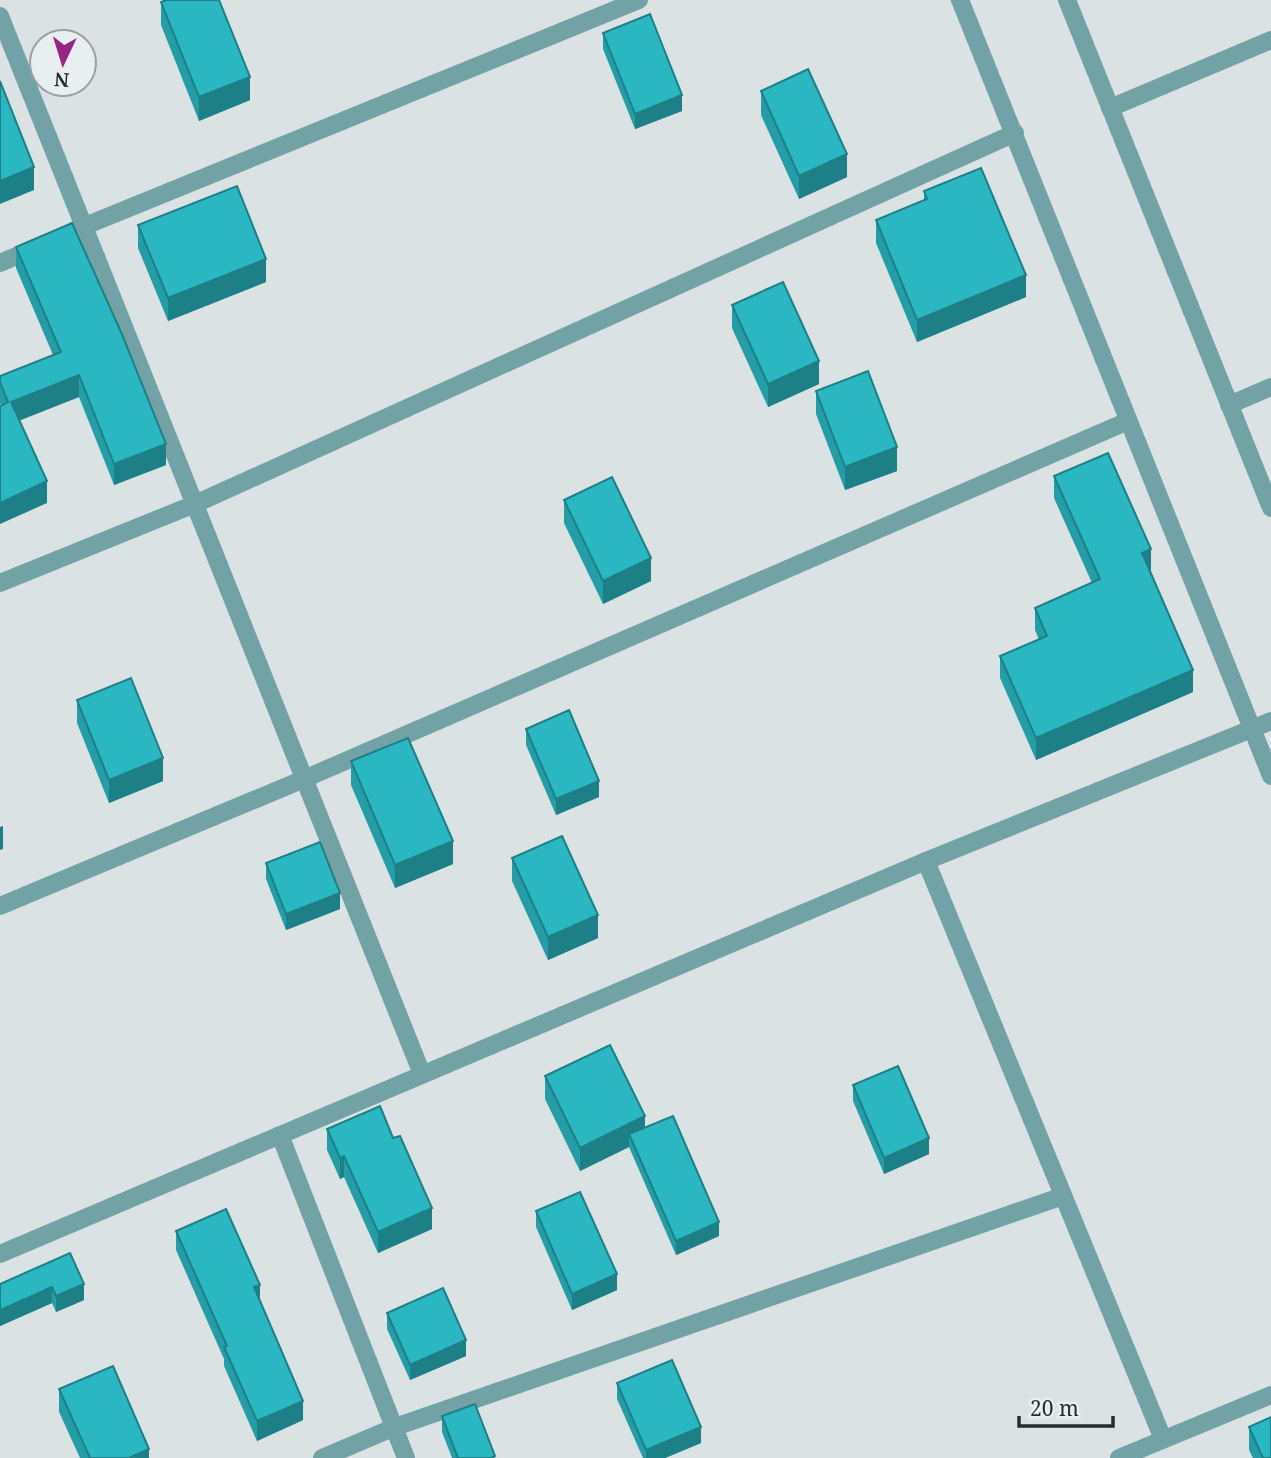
<svg xmlns="http://www.w3.org/2000/svg" width="1271" height="1458" viewBox="0 0 1271 1458" font-family="'Noto Serif',serif">
<style>
.lines{fill:none;stroke-linecap:round;stroke-linejoin:round}
.minor{stroke:#73a2a6;stroke-width:18}
.wall{fill:#259da6}
.shaded-wall{fill:#1e8087}
.building{fill:#2bb7c1;stroke:#1e8087;stroke-width:2}
</style>
<rect width="100%" height="100%" fill="#dbe2e3"/>
<g class="lines">
<!-- minor -->
<g class="minor">
<path d="M 960,0 L 1271,776"/>
<path d="M 1067,0 L 1271,508"/>
<path d="M 0,16 L 422,1074"/>
<path d="M 1110,108 L 1271,40"/>
<path d="M 75,230 L 639,0"/>
<path d="M 0,263 L 37,247"/>
<path d="M 1229,405 L 1271,387"/>
<path d="M 0,583 L 195,504 L 1015,133"/>
<path d="M 926,861 L 1163,1439"/>
<path d="M 0,906 L 304,779 L 1128,421"/>
<path d="M 280,1135 L 406,1458"/>
<path d="M 0,1254 L 926,861 L 1271,721"/>
<path d="M 322,1458 L 395,1427 L 1063,1196"/>
<path d="M 1119,1458 L 1271,1395"/>
</g>
</g>
<!-- wall -->
<g class="wall">
<path d="M 161,2 L 250,100 L 199,121 L 161,25 Z"/>
<path d="M 603,33 L 682,111 L 635,129 L 603,49 Z"/>
<path d="M 761,91 L 847,177 L 799,199 L 761,115 Z"/>
<path d="M 924,191 L 1026,297 L 917,342 L 876,243 L 876,220 L 924,200 Z"/>
<path d="M 138,225 L 266,282 L 168,321 L 138,248 Z"/>
<path d="M 16,247 L 166,465 L 114,485 L 79,397 L 19,420 L 47,503 L 0,403 L 0,376 L 53,355 L 16,268 Z"/>
<path d="M 732,305 L 819,384 L 768,407 L 732,328 Z"/>
<path d="M 816,391 L 897,471 L 845,490 L 816,414 Z"/>
<path d="M 1054,476 L 1151,571 L 1150,572 L 1193,692 L 1036,760 L 1000,678 L 1000,656 L 1039,640 L 1035,630 L 1035,608 L 1092,583 L 1054,498 Z"/>
<path d="M 564,500 L 651,581 L 603,604 L 564,523 Z"/>
<path d="M 77,700 L 163,781 L 109,803 L 77,723 Z"/>
<path d="M 526,729 L 599,797 L 556,815 L 526,745 Z"/>
<path d="M 351,761 L 453,864 L 395,888 L 351,785 Z"/>
<path d="M 512,858 L 598,938 L 548,960 L 512,881 Z"/>
<path d="M 266,863 L 340,909 L 286,930 L 266,879 Z"/>
<path d="M 545,1076 L 645,1128 L 719,1236 L 676,1255 L 629,1147 L 580,1171 L 545,1099 Z"/>
<path d="M 853,1085 L 929,1154 L 884,1174 L 853,1101 Z"/>
<path d="M 327,1129 L 432,1229 L 378,1253 L 344,1177 L 340,1179 L 327,1150 Z"/>
<path d="M 536,1211 L 617,1290 L 572,1310 L 536,1227 Z"/>
<path d="M 176,1231 L 260,1301 L 303,1420 L 257,1441 L 224,1366 L 224,1359 L 176,1250 Z"/>
<path d="M 70,1253 L 84,1300 L 56,1312 L 52,1303 L 0,1326 L 0,1284 Z"/>
<path d="M 387,1313 L 466,1356 L 410,1380 L 387,1329 Z"/>
<path d="M 617,1383 L 701,1443 L 665,1458 L 643,1458 L 617,1399 Z"/>
<path d="M 59,1389 L 149,1458 L 80,1458 L 59,1412 Z"/>
<path d="M 442,1416 L 495,1458 L 452,1458 L 442,1432 Z"/>
<path d="M 1249,1427 L 1271,1458 L 1253,1458 L 1249,1450 Z"/>
</g>
<!-- shaded-wall -->
<g class="shaded-wall">
<path d="M 250,77 L 250,100 L 199,121 L 199,97 Z"/>
<path d="M 682,95 L 682,111 L 635,129 L 635,114 Z"/>
<path d="M 847,154 L 847,177 L 799,199 L 799,176 Z"/>
<path d="M 34,167 L 34,190 L 0,204 L 0,181 Z"/>
<path d="M 266,259 L 266,282 L 168,321 L 168,298 Z"/>
<path d="M 1026,275 L 1026,297 L 917,342 L 917,320 Z"/>
<path d="M 819,361 L 819,384 L 768,407 L 768,384 Z"/>
<path d="M 79,375 L 79,397 L 11,424 L 11,402 Z"/>
<path d="M 166,444 L 166,465 L 114,485 L 114,464 Z"/>
<path d="M 897,447 L 897,471 L 845,490 L 845,467 Z"/>
<path d="M 47,481 L 47,503 L 0,524 L 0,503 Z"/>
<path d="M 1151,549 L 1151,571 L 1142,575 L 1142,553 Z"/>
<path d="M 651,558 L 651,581 L 603,604 L 603,581 Z"/>
<path d="M 1193,670 L 1193,692 L 1036,760 L 1036,738 Z"/>
<path d="M 163,758 L 163,781 L 109,803 L 109,780 Z"/>
<path d="M 599,781 L 599,797 L 556,815 L 556,799 Z"/>
<path d="M 3,826 L 3,849 L 0,850 L 0,827 Z"/>
<path d="M 453,841 L 453,864 L 395,888 L 395,865 Z"/>
<path d="M 340,893 L 340,909 L 286,930 L 286,914 Z"/>
<path d="M 598,915 L 598,938 L 548,960 L 548,937 Z"/>
<path d="M 645,1116 L 645,1139 L 629,1134 L 629,1147 L 580,1171 L 580,1148 Z"/>
<path d="M 929,1138 L 929,1154 L 884,1174 L 884,1158 Z"/>
<path d="M 344,1156 L 344,1177 L 340,1179 L 340,1158 Z"/>
<path d="M 432,1208 L 432,1229 L 378,1253 L 378,1232 Z"/>
<path d="M 719,1222 L 719,1236 L 676,1255 L 676,1241 Z"/>
<path d="M 617,1274 L 617,1290 L 572,1310 L 572,1294 Z"/>
<path d="M 84,1284 L 84,1300 L 56,1312 L 56,1296 Z"/>
<path d="M 260,1285 L 260,1304 L 254,1287 Z"/>
<path d="M 52,1287 L 52,1303 L 0,1326 L 0,1310 Z"/>
<path d="M 466,1340 L 466,1356 L 410,1380 L 410,1365 Z"/>
<path d="M 303,1401 L 303,1420 L 257,1441 L 257,1421 Z"/>
<path d="M 701,1427 L 701,1443 L 665,1458 L 646,1458 L 646,1450 Z"/>
<path d="M 149,1449 L 149,1458 L 129,1458 Z"/>
</g>
<!-- building -->
<g class="building">
<path d="M 166,0 L 219,0 L 250,77 L 199,97 L 161,2 Z"/>
<path d="M 650,14 L 682,95 L 635,114 L 603,33 Z"/>
<path d="M 808,69 L 847,154 L 799,176 L 761,91 Z"/>
<path d="M 0,81 L 34,167 L 0,181 Z"/>
<path d="M 981,168 L 1026,275 L 917,320 L 876,220 L 927,199 L 924,191 Z"/>
<path d="M 237,186 L 266,259 L 168,298 L 138,225 Z"/>
<path d="M 72,223 L 121,332 L 166,444 L 114,464 L 79,375 L 11,402 L 47,481 L 0,503 L 0,406 L 8,402 L 0,382 L 0,376 L 61,352 L 16,247 Z"/>
<path d="M 783,282 L 819,361 L 768,384 L 732,305 Z"/>
<path d="M 868,371 L 897,447 L 845,467 L 816,391 Z"/>
<path d="M 1108,453 L 1151,549 L 1142,553 L 1193,670 L 1036,738 L 1000,656 L 1047,636 L 1035,608 L 1100,579 L 1054,476 Z"/>
<path d="M 612,477 L 651,558 L 603,581 L 564,500 Z"/>
<path d="M 131,678 L 163,758 L 109,780 L 77,700 Z"/>
<path d="M 569,710 L 599,781 L 556,799 L 526,729 Z"/>
<path d="M 408,738 L 453,841 L 395,865 L 351,761 Z"/>
<path d="M 562,836 L 598,915 L 548,937 L 512,858 Z"/>
<path d="M 320,842 L 340,893 L 286,914 L 266,863 Z"/>
<path d="M 610,1045 L 645,1116 L 580,1148 L 545,1076 Z"/>
<path d="M 898,1066 L 929,1138 L 884,1158 L 853,1085 Z"/>
<path d="M 380,1106 L 393,1138 L 400,1136 L 432,1208 L 378,1232 L 344,1156 L 340,1158 L 327,1129 Z"/>
<path d="M 673,1116 L 719,1222 L 676,1241 L 629,1134 Z"/>
<path d="M 580,1192 L 617,1274 L 572,1294 L 536,1211 Z"/>
<path d="M 226,1209 L 260,1285 L 254,1287 L 303,1401 L 257,1421 L 224,1347 L 227,1346 L 176,1231 Z"/>
<path d="M 70,1253 L 84,1284 L 56,1296 L 52,1287 L 0,1310 L 0,1284 Z"/>
<path d="M 443,1288 L 466,1340 L 410,1365 L 387,1313 Z"/>
<path d="M 672,1360 L 701,1427 L 646,1450 L 617,1383 Z"/>
<path d="M 113,1366 L 149,1449 L 129,1458 L 90,1458 L 59,1389 Z"/>
<path d="M 475,1404 L 495,1456 L 491,1458 L 458,1458 L 442,1416 Z"/>
<path d="M 1271,1417 L 1271,1458 L 1263,1458 L 1249,1427 Z"/>
</g>
<!-- north arrow -->
<g transform="translate(63 63) rotate(184)"><circle r="33" fill="#e8eff0" stroke="#9ba1a1" stroke-width="2"/>
<path d="M0-5L12 26L0 18L-12 26Z" fill="#982583"/>
<text y="-10" font-size="19" font-weight="bold" text-anchor="middle" fill="#282b2b">N</text>
</g>
<!-- scale -->
<path d="M1019 1416v10h94v-10" fill="none" stroke="#282b2b" stroke-width="3.5"/>
<text x="1030" y="1416" font-size="21" fill="#282b2b" stroke="#e8eff0" stroke-width="5" paint-order="stroke">20 m</text>
</svg>
